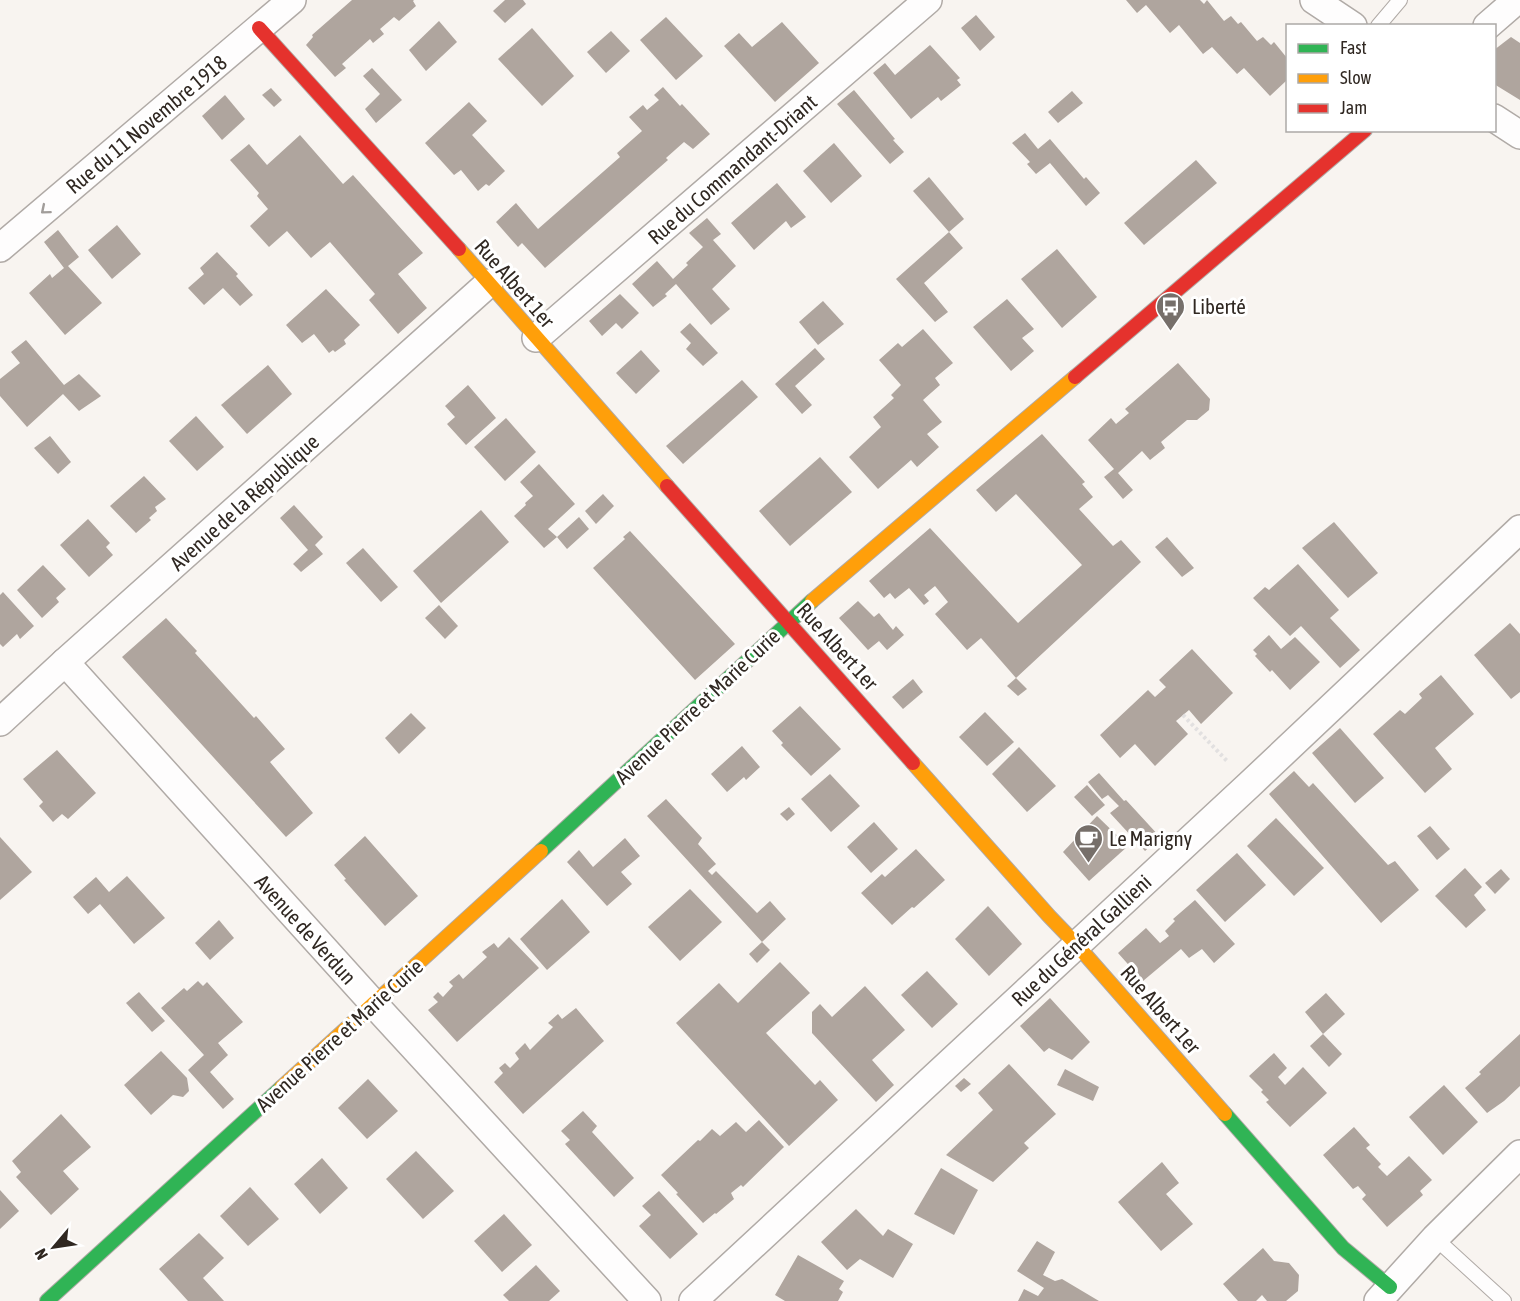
<svg xmlns="http://www.w3.org/2000/svg" width="1520" height="1301" viewBox="0 0 1520 1301" font-family="'Asap Condensed',sans-serif">
<style>
.building{fill:#afa59e}
.lines{fill:none;stroke-linecap:round;stroke-linejoin:round}
.lane-casing{stroke:#b0aaa6;stroke-width:16}
.street-casing{stroke:#b0aaa6;stroke-width:30}
.fast-casing{stroke:#b0aaa6;stroke-width:16}
.slow-casing{stroke:#b0aaa6;stroke-width:16}
.jam-casing{stroke:#b0aaa6;stroke-width:16}
.path{stroke:#e2e0e0;stroke-width:4;stroke-dasharray:3 3;stroke-linecap:butt}
.lane{stroke:#fefdfd;stroke-width:14}
.street{stroke:#fefdfd;stroke-width:27}
.fast{stroke:#30b455;stroke-width:14}
.slow{stroke:#ff9f0a;stroke-width:14}
.jam{stroke:#e5322d;stroke-width:14}
.oneway{stroke:#a19d9a}
.labels{text-anchor:middle;dominant-baseline:central;stroke-width:6;stroke-linejoin:round;paint-order:stroke}
.street-label{font-size:21px;fill:#302822;stroke:#fff}
.poi-label{font-size:21px;fill:#302822;stroke:#fff;text-anchor:start}
</style>
<rect width="100%" height="100%" fill="#f8f4f0"/>
<!-- building -->
<g class="building">
<path d="M 352,0 L 414,0 L 413,1 L 416,6 L 399,21 L 394,17 L 380,29 L 384,34 L 373,43 L 370,39 L 342,64 L 346,68 L 335,77 L 306,45 L 313,37 L 312,35 Z"/>
<path d="M 505,0 L 523,0 L 526,4 L 505,23 L 493,11 Z"/>
<path d="M 1126,0 L 1200,0 L 1204,4 L 1207,0 L 1224,21 L 1231,16 L 1238,24 L 1241,22 L 1257,41 L 1263,37 L 1271,45 L 1274,42 L 1287,58 L 1287,80 L 1270,96 L 1244,68 L 1237,74 L 1212,47 L 1203,54 L 1179,25 L 1170,33 L 1146,5 L 1137,13 Z"/>
<path d="M 976,15 L 995,37 L 980,51 L 961,28 Z"/>
<path d="M 666,17 L 703,56 L 676,80 L 640,40 Z"/>
<path d="M 439,21 L 457,42 L 426,71 L 409,50 Z"/>
<path d="M 782,22 L 819,63 L 775,102 L 724,46 L 739,33 L 752,47 Z"/>
<path d="M 532,28 L 574,76 L 542,106 L 498,59 Z"/>
<path d="M 611,31 L 630,51 L 606,73 L 587,52 Z"/>
<path d="M 1511,37 L 1520,43 L 1520,100 L 1494,84 L 1494,50 Z"/>
<path d="M 930,45 L 960,78 L 957,80 L 961,85 L 941,101 L 938,97 L 911,119 L 873,73 L 885,63 L 895,75 Z"/>
<path d="M 372,68 L 402,100 L 376,123 L 365,109 L 380,94 L 363,76 Z"/>
<path d="M 663,87 L 680,106 L 682,104 L 710,134 L 693,149 L 684,142 L 666,158 L 668,160 L 545,268 L 522,243 L 518,247 L 496,222 L 516,203 L 538,229 L 620,157 L 617,153 L 642,131 L 629,117 L 643,105 L 647,110 L 659,100 L 654,95 Z"/>
<path d="M 271,88 L 282,100 L 274,107 L 262,95 Z"/>
<path d="M 854,90 L 895,139 L 893,140 L 904,152 L 890,164 L 837,104 Z"/>
<path d="M 1072,91 L 1083,103 L 1058,123 L 1048,112 Z"/>
<path d="M 225,95 L 245,119 L 222,140 L 202,116 Z"/>
<path d="M 469,102 L 487,121 L 472,135 L 505,171 L 489,186 L 486,184 L 478,191 L 461,170 L 454,175 L 425,143 Z"/>
<path d="M 1025,133 L 1038,149 L 1050,139 L 1084,179 L 1086,177 L 1100,193 L 1086,206 L 1050,163 L 1036,174 L 1027,164 L 1030,162 L 1012,143 Z"/>
<path d="M 300,135 L 343,184 L 353,175 L 423,253 L 398,274 L 427,308 L 398,334 L 369,300 L 375,294 L 330,242 L 311,258 L 287,231 L 269,247 L 250,226 L 268,209 L 257,196 L 259,193 L 230,160 L 249,144 L 267,165 Z"/>
<path d="M 834,143 L 862,176 L 831,203 L 803,171 Z"/>
<path d="M 1196,160 L 1217,183 L 1144,245 L 1124,223 Z"/>
<path d="M 929,177 L 964,219 L 949,232 L 913,191 Z"/>
<path d="M 777,183 L 806,217 L 791,228 L 786,221 L 754,250 L 731,223 Z"/>
<path d="M 707,218 L 721,234 L 713,240 L 736,266 L 712,289 L 730,309 L 711,325 L 676,284 L 665,294 L 667,296 L 653,307 L 632,284 L 657,261 L 673,279 L 688,265 L 686,263 L 703,247 L 689,233 Z"/>
<path d="M 117,225 L 141,254 L 112,279 L 88,250 Z"/>
<path d="M 58,230 L 79,257 L 68,266 L 102,303 L 65,335 L 29,293 L 50,274 L 52,278 L 64,268 L 44,242 Z"/>
<path d="M 949,232 L 963,248 L 924,283 L 948,312 L 935,322 L 896,279 Z"/>
<path d="M 1057,249 L 1097,297 L 1062,328 L 1021,279 Z"/>
<path d="M 217,252 L 238,274 L 236,276 L 253,295 L 240,306 L 223,288 L 204,305 L 188,288 L 204,274 L 200,268 Z"/>
<path d="M 326,289 L 360,325 L 344,340 L 346,344 L 335,352 L 333,350 L 329,353 L 314,334 L 302,343 L 286,325 Z"/>
<path d="M 620,294 L 639,313 L 622,329 L 616,323 L 602,336 L 589,321 Z"/>
<path d="M 1007,299 L 1034,329 L 1022,338 L 1034,351 L 1011,371 L 973,327 Z"/>
<path d="M 823,301 L 844,324 L 818,345 L 799,322 Z"/>
<path d="M 690,323 L 718,353 L 703,366 L 686,349 L 691,343 L 680,332 Z"/>
<path d="M 923,329 L 953,363 L 935,378 L 940,385 L 923,400 L 942,422 L 927,434 L 939,447 L 917,467 L 911,460 L 878,489 L 849,457 L 881,427 L 873,417 L 894,398 L 891,395 L 901,385 L 879,360 L 898,343 L 902,347 Z"/>
<path d="M 26,340 L 64,385 L 79,374 L 101,396 L 79,411 L 63,394 L 27,427 L 0,396 L 0,379 L 20,363 L 11,352 Z"/>
<path d="M 815,348 L 825,359 L 795,386 L 812,405 L 802,414 L 775,384 Z"/>
<path d="M 641,350 L 660,371 L 636,394 L 616,373 Z"/>
<path d="M 1178,363 L 1210,399 L 1209,410 L 1197,420 L 1187,420 L 1161,442 L 1165,448 L 1150,460 L 1142,451 L 1118,473 L 1133,490 L 1123,499 L 1104,477 L 1114,469 L 1088,440 L 1111,418 L 1116,424 L 1129,413 L 1125,409 Z"/>
<path d="M 268,365 L 292,394 L 247,434 L 221,405 Z"/>
<path d="M 742,380 L 758,397 L 683,464 L 666,446 Z"/>
<path d="M 468,385 L 496,418 L 466,445 L 447,424 L 455,417 L 445,406 Z"/>
<path d="M 196,416 L 224,447 L 197,471 L 169,441 Z"/>
<path d="M 506,418 L 536,452 L 505,481 L 474,447 Z"/>
<path d="M 1042,434 L 1085,482 L 1082,484 L 1093,497 L 1079,509 L 1113,546 L 1121,540 L 1141,562 L 1016,678 L 981,638 L 967,650 L 935,614 L 948,602 L 935,586 L 924,595 L 929,601 L 924,605 L 909,588 L 895,599 L 890,593 L 884,598 L 869,581 L 930,528 L 1018,623 L 1082,565 L 1016,494 L 996,512 L 976,490 Z"/>
<path d="M 50,436 L 71,462 L 58,474 L 34,448 Z"/>
<path d="M 820,457 L 852,492 L 790,546 L 759,511 Z"/>
<path d="M 539,464 L 575,504 L 548,529 L 557,537 L 579,517 L 589,529 L 567,549 L 557,537 L 544,548 L 514,516 L 526,505 L 525,503 L 533,496 L 520,482 Z"/>
<path d="M 144,476 L 166,499 L 155,507 L 157,511 L 149,518 L 151,520 L 136,533 L 110,506 Z"/>
<path d="M 603,494 L 614,506 L 596,524 L 585,511 Z"/>
<path d="M 294,505 L 323,537 L 315,545 L 323,554 L 301,572 L 293,564 L 308,550 L 280,518 Z"/>
<path d="M 481,510 L 509,542 L 441,603 L 413,571 Z"/>
<path d="M 88,519 L 110,543 L 106,547 L 113,555 L 89,577 L 60,545 Z"/>
<path d="M 1334,522 L 1378,573 L 1348,598 L 1302,548 Z"/>
<path d="M 630,531 L 735,644 L 695,680 L 593,568 L 625,539 L 623,537 Z"/>
<path d="M 1167,537 L 1194,568 L 1182,577 L 1155,547 Z"/>
<path d="M 363,548 L 398,587 L 381,602 L 346,563 Z"/>
<path d="M 1298,564 L 1339,610 L 1330,618 L 1360,650 L 1340,668 L 1301,626 L 1290,636 L 1253,598 L 1265,587 L 1269,590 Z"/>
<path d="M 43,565 L 66,589 L 56,598 L 59,602 L 42,618 L 17,590 Z"/>
<path d="M 3,592 L 34,626 L 20,639 L 17,634 L 3,647 L 0,644 L 0,595 Z"/>
<path d="M 858,601 L 874,617 L 879,613 L 893,630 L 896,626 L 904,635 L 887,650 L 879,641 L 868,650 L 839,618 Z"/>
<path d="M 439,605 L 458,626 L 445,639 L 425,618 Z"/>
<path d="M 166,618 L 197,651 L 195,653 L 254,718 L 256,716 L 285,749 L 270,762 L 313,813 L 286,837 L 122,657 Z"/>
<path d="M 1510,623 L 1520,634 L 1520,692 L 1511,699 L 1474,655 Z"/>
<path d="M 1269,635 L 1281,649 L 1295,637 L 1320,662 L 1290,690 L 1272,670 L 1270,672 L 1255,656 L 1257,654 L 1253,650 Z"/>
<path d="M 1192,649 L 1233,693 L 1201,724 L 1189,710 L 1176,721 L 1188,734 L 1155,766 L 1135,744 L 1120,758 L 1100,735 L 1148,690 L 1155,697 L 1166,687 L 1159,680 Z"/>
<path d="M 1441,675 L 1474,714 L 1435,748 L 1452,769 L 1425,793 L 1373,734 L 1400,710 L 1405,714 L 1422,698 L 1419,694 Z"/>
<path d="M 1016,678 L 1027,689 L 1018,696 L 1007,686 Z"/>
<path d="M 913,679 L 923,692 L 903,709 L 892,697 Z"/>
<path d="M 800,706 L 841,749 L 811,776 L 781,745 L 783,743 L 772,731 Z"/>
<path d="M 985,712 L 1014,742 L 987,766 L 959,737 Z"/>
<path d="M 411,713 L 426,728 L 399,754 L 385,738 Z"/>
<path d="M 1340,728 L 1384,778 L 1355,803 L 1312,753 Z"/>
<path d="M 742,746 L 760,767 L 746,780 L 744,777 L 727,792 L 711,774 Z"/>
<path d="M 1019,747 L 1056,786 L 1027,812 L 992,774 Z"/>
<path d="M 57,750 L 96,793 L 68,819 L 62,814 L 53,822 L 39,806 L 43,802 L 23,779 Z"/>
<path d="M 1294,771 L 1309,787 L 1313,783 L 1388,865 L 1395,861 L 1419,890 L 1381,923 L 1269,794 Z"/>
<path d="M 1099,773 L 1124,801 L 1126,800 L 1160,837 L 1145,851 L 1110,813 L 1119,806 L 1108,795 L 1102,799 L 1088,782 Z"/>
<path d="M 830,774 L 860,806 L 831,832 L 801,799 Z"/>
<path d="M 1087,785 L 1105,805 L 1092,816 L 1074,797 Z"/>
<path d="M 666,799 L 702,838 L 698,844 L 716,864 L 708,871 L 712,875 L 716,871 L 757,913 L 770,901 L 786,919 L 762,942 L 647,816 Z"/>
<path d="M 789,807 L 795,814 L 787,821 L 780,814 Z"/>
<path d="M 1097,816 L 1128,846 L 1089,881 L 1063,852 Z"/>
<path d="M 1276,818 L 1324,868 L 1294,896 L 1247,846 Z"/>
<path d="M 874,822 L 898,849 L 871,873 L 847,847 Z"/>
<path d="M 1430,826 L 1450,849 L 1437,860 L 1417,836 Z"/>
<path d="M 365,836 L 418,896 L 385,926 L 344,880 L 346,879 L 334,865 Z"/>
<path d="M 0,837 L 32,872 L 0,900 Z"/>
<path d="M 625,838 L 640,856 L 621,872 L 632,884 L 607,906 L 567,862 L 579,850 L 593,867 Z"/>
<path d="M 916,849 L 945,880 L 914,908 L 912,907 L 892,925 L 861,893 L 882,874 L 885,877 Z"/>
<path d="M 1237,853 L 1266,885 L 1225,922 L 1196,890 Z"/>
<path d="M 1465,868 L 1482,887 L 1474,895 L 1486,910 L 1466,928 L 1435,896 Z"/>
<path d="M 1501,869 L 1510,879 L 1495,894 L 1485,883 Z"/>
<path d="M 127,876 L 165,918 L 134,944 L 100,904 L 88,914 L 73,897 L 96,877 L 109,892 Z"/>
<path d="M 690,889 L 722,922 L 680,961 L 648,927 Z"/>
<path d="M 562,899 L 590,932 L 547,970 L 520,939 Z"/>
<path d="M 1195,900 L 1235,944 L 1214,963 L 1202,949 L 1189,958 L 1181,949 L 1143,981 L 1118,953 L 1146,928 L 1160,943 L 1169,936 L 1165,931 L 1175,921 L 1173,919 Z"/>
<path d="M 988,906 L 1022,944 L 989,976 L 955,939 Z"/>
<path d="M 219,920 L 234,938 L 210,960 L 195,943 Z"/>
<path d="M 509,937 L 539,968 L 457,1042 L 428,1010 L 438,1002 L 433,997 L 438,992 L 443,997 L 453,986 L 449,982 L 459,974 L 463,979 L 487,957 L 482,952 L 494,943 L 498,948 Z"/>
<path d="M 762,942 L 770,950 L 757,963 L 749,954 Z"/>
<path d="M 780,962 L 810,993 L 766,1033 L 815,1085 L 820,1080 L 838,1100 L 789,1146 L 676,1023 L 719,983 L 738,1003 Z"/>
<path d="M 927,971 L 958,1004 L 932,1028 L 901,995 Z"/>
<path d="M 198,981 L 203,986 L 207,982 L 243,1022 L 218,1043 L 228,1055 L 210,1072 L 234,1099 L 223,1109 L 188,1070 L 204,1055 L 161,1008 L 184,988 L 187,991 Z"/>
<path d="M 865,986 L 905,1030 L 872,1060 L 894,1085 L 876,1102 L 812,1033 L 812,1012 L 820,1004 L 832,1017 Z"/>
<path d="M 139,992 L 165,1021 L 152,1032 L 126,1003 Z"/>
<path d="M 1326,993 L 1345,1014 L 1323,1034 L 1305,1012 Z"/>
<path d="M 1050,998 L 1090,1042 L 1072,1060 L 1049,1048 L 1044,1052 L 1020,1026 Z"/>
<path d="M 576,1008 L 604,1041 L 523,1114 L 494,1082 L 503,1073 L 499,1068 L 505,1063 L 510,1068 L 519,1059 L 515,1053 L 525,1043 L 530,1050 L 553,1027 L 548,1023 L 558,1014 L 562,1019 Z"/>
<path d="M 1323,1034 L 1342,1054 L 1329,1067 L 1310,1046 Z"/>
<path d="M 1520,1034 L 1520,1086 L 1504,1101 L 1487,1113 L 1465,1088 L 1481,1074 L 1479,1072 Z"/>
<path d="M 161,1051 L 187,1078 L 189,1091 L 183,1097 L 173,1095 L 151,1115 L 124,1085 Z"/>
<path d="M 1274,1053 L 1287,1068 L 1278,1077 L 1285,1085 L 1303,1067 L 1327,1093 L 1290,1127 L 1266,1102 L 1269,1100 L 1261,1092 L 1263,1090 L 1249,1076 Z"/>
<path d="M 1009,1064 L 1056,1114 L 1024,1143 L 1029,1148 L 993,1182 L 946,1155 L 993,1110 L 978,1093 Z"/>
<path d="M 1065,1069 L 1099,1087 L 1093,1101 L 1057,1085 Z"/>
<path d="M 964,1078 L 971,1084 L 961,1092 L 955,1086 Z"/>
<path d="M 368,1079 L 398,1111 L 367,1139 L 338,1108 Z"/>
<path d="M 1444,1085 L 1478,1122 L 1443,1155 L 1409,1117 Z"/>
<path d="M 583,1111 L 597,1126 L 592,1132 L 634,1178 L 614,1197 L 565,1144 L 570,1140 L 561,1131 Z"/>
<path d="M 61,1114 L 91,1147 L 63,1171 L 79,1189 L 51,1215 L 16,1177 L 21,1172 L 12,1161 Z"/>
<path d="M 759,1120 L 784,1147 L 743,1187 L 741,1185 L 731,1193 L 734,1199 L 716,1214 L 715,1213 L 703,1223 L 676,1194 L 678,1193 L 661,1175 L 698,1140 L 700,1141 L 712,1129 L 720,1136 L 736,1122 L 746,1132 Z"/>
<path d="M 1354,1127 L 1370,1145 L 1366,1148 L 1381,1164 L 1378,1167 L 1387,1176 L 1409,1156 L 1432,1180 L 1420,1191 L 1423,1195 L 1387,1227 L 1362,1199 L 1366,1195 L 1358,1186 L 1353,1189 L 1323,1155 Z"/>
<path d="M 416,1151 L 454,1191 L 423,1219 L 386,1179 Z"/>
<path d="M 322,1158 L 348,1188 L 320,1214 L 294,1184 Z"/>
<path d="M 1162,1162 L 1179,1183 L 1166,1194 L 1193,1224 L 1161,1251 L 1118,1202 Z"/>
<path d="M 941,1168 L 978,1190 L 954,1235 L 914,1214 Z"/>
<path d="M 250,1187 L 279,1219 L 248,1246 L 220,1216 Z"/>
<path d="M 0,1190 L 19,1211 L 0,1229 Z"/>
<path d="M 659,1191 L 698,1234 L 670,1259 L 639,1226 L 651,1215 L 642,1206 Z"/>
<path d="M 856,1209 L 883,1236 L 888,1229 L 913,1244 L 893,1278 L 860,1259 L 847,1270 L 821,1242 Z"/>
<path d="M 504,1214 L 532,1245 L 502,1272 L 474,1241 Z"/>
<path d="M 199,1233 L 224,1258 L 203,1278 L 224,1301 L 188,1301 L 159,1269 Z"/>
<path d="M 1037,1241 L 1055,1252 L 1043,1275 L 1055,1281 L 1062,1279 L 1099,1301 L 1018,1301 L 1024,1289 L 1038,1296 L 1044,1288 L 1017,1271 Z"/>
<path d="M 1263,1248 L 1274,1261 L 1289,1263 L 1299,1275 L 1298,1291 L 1286,1301 L 1267,1301 L 1262,1295 L 1256,1301 L 1238,1301 L 1223,1284 Z"/>
<path d="M 798,1255 L 844,1281 L 839,1289 L 843,1292 L 838,1301 L 785,1301 L 775,1295 Z"/>
<path d="M 536,1265 L 560,1291 L 549,1301 L 509,1301 L 503,1295 Z"/>
</g>
<g class="lines">
<defs>
<g id="lane">
<path d="M 1378,26 L 1400,0"/>
<path d="M 1435,1238 L 1504,1301"/>
</g>
<g id="street">
<path d="M 1314,0 L 1353,26"/>
<path d="M 1487,26 L 1517,0"/>
<path d="M 1494,118 L 1520,135"/>
<path d="M 0,248 L 292,0"/>
<path d="M 536,338 L 928,0"/>
<path d="M 65,662 L 373,1003 L 647,1301"/>
<path d="M 0,722 L 65,662 L 489,283"/>
<path d="M 693,1301 L 1249,785 L 1520,529"/>
<path d="M 1378,1301 L 1435,1238 L 1520,1154"/>
</g>
<g id="fast">
<path d="M 541,851 L 812,601"/>
<path d="M 1225,1114 L 1343,1248 L 1390,1287"/>
<path d="M 47,1301 L 281,1088"/>
</g>
<g id="slow">
<path d="M 459,249 L 667,486"/>
<path d="M 812,601 L 1075,377"/>
<path d="M 913,763 L 1049,916 L 1076,944 L 1225,1114"/>
<path d="M 281,1088 L 541,851"/>
</g>
<g id="jam">
<path d="M 259,28 L 459,249"/>
<path d="M 1075,377 L 1365,130"/>
<path d="M 667,486 L 913,763"/>
</g>
</defs>
<!-- lane casing -->
<use href="#lane" class="lane-casing"/>
<!-- street casing -->
<use href="#street" class="street-casing"/>
<!-- fast casing -->
<use href="#fast" class="fast-casing"/>
<!-- slow casing -->
<use href="#slow" class="slow-casing"/>
<!-- jam casing -->
<use href="#jam" class="jam-casing"/>
<!-- path -->
<path class="path" d="M 1183,715 L 1228,762"/>
<!-- lane -->
<use href="#lane" class="lane"/>
<!-- street -->
<use href="#street" class="street"/>
<!-- fast -->
<use href="#fast" class="fast"/>
<!-- slow -->
<use href="#slow" class="slow"/>
<!-- jam -->
<use href="#jam" class="jam"/>
</g>
<!-- one-way arrows -->
<defs><path id="oneway-chevron" d="M-2-3.5L2.5 0L-2 3.5" fill="none" stroke-width="1.6" stroke-linecap="round" stroke-linejoin="round" transform="scale(1.5)"/></defs>
<use class="oneway" href="#oneway-chevron" transform="translate(45 210) rotate(140)"/>
<!-- icons -->
<defs>
<symbol id="bus-pin" viewBox="-11 -11 22 30"><path d="M0 17L-7.5 6A9.5 9.5 0 1 1 7.5 6Z" fill="#766f6a" stroke="#fff"/><path d="M-5-6H5V4H4V6H2V4H-2V6H-4V4H-5ZM-3.5-4V0h7V-4ZM-3.5 1.2v1.5H-2V1.2ZM2 1.2v1.5H3.5V1.2Z" fill="#fff"/></symbol>
<symbol id="cafe-pin" viewBox="-11 -11 22 30"><path d="M0 17L-7.5 6A9.5 9.5 0 1 1 7.5 6Z" fill="#766f6a" stroke="#fff"/><path d="M-5.5-4.5H6V0H3Q3 3.5 0 3.5H-2.5Q-5.5 3.5-5.5 0ZM3-3.2v2h1.7v-2ZM-6 4.5H4V6H-6Z" fill="#fff"/></symbol>
</defs>
<g fill-rule="evenodd">
<use href="#bus-pin" x="1154" y="290" width="33" height="45"/>
<use href="#cafe-pin" x="1072" y="822" width="33" height="45"/>
</g>
<g class="labels">
<!-- street labels -->
<g class="street-label">
<text transform="translate(146 124) rotate(-40)">Rue du 11 Novembre 1918</text>
<text transform="translate(732 169) rotate(-41)">Rue du Commandant-Driant</text>
<text transform="translate(515 283) rotate(49)">Rue Albert 1er</text>
<text transform="translate(244 502) rotate(-42)">Avenue de la République</text>
<text transform="translate(838 646) rotate(48)">Rue Albert 1er</text>
<text transform="translate(697 706) rotate(-43)">Avenue Pierre et Marie Curie</text>
<text transform="translate(306 929) rotate(48)">Avenue de Verdun</text>
<text transform="translate(1081 940) rotate(-43)">Rue du Général Gallieni</text>
<text transform="translate(1161 1009) rotate(49)">Rue Albert 1er</text>
<text transform="translate(339 1035) rotate(-42)">Avenue Pierre et Marie Curie</text>
</g>
<!-- poi labels -->
<g class="poi-label">
<text x="1192" y="306">Liberté</text>
<text x="1109" y="838">Le Marigny</text>
</g>
</g>
<!-- legend -->
<rect x="1286" y="24" width="210" height="108" fill="#ffffff" stroke="#aca9a7" stroke-width="1.5"/>
<rect x="1298" y="44" width="30" height="9" fill="#30b455" stroke="#aca9a7" stroke-width="1.5"/>
<text x="1340" y="54" font-size="18" fill="#302822">Fast</text>
<rect x="1298" y="74" width="30" height="9" fill="#ff9f0a" stroke="#aca9a7" stroke-width="1.5"/>
<text x="1340" y="84" font-size="18" fill="#302822">Slow</text>
<rect x="1298" y="104" width="30" height="9" fill="#e5322d" stroke="#aca9a7" stroke-width="1.5"/>
<text x="1340" y="114" font-size="18" fill="#302822">Jam</text>
<!-- north arrow -->
<g transform="translate(54 1247) rotate(241)" stroke="#ffffff" stroke-width="4.5" paint-order="stroke">
<path d="M0-4.5L10 22L0 15L-10 22Z" fill="#302822"/>
<text y="-9" font-size="16" font-weight="bold" text-anchor="middle" fill="#302822">N</text>
</g>
</svg>
